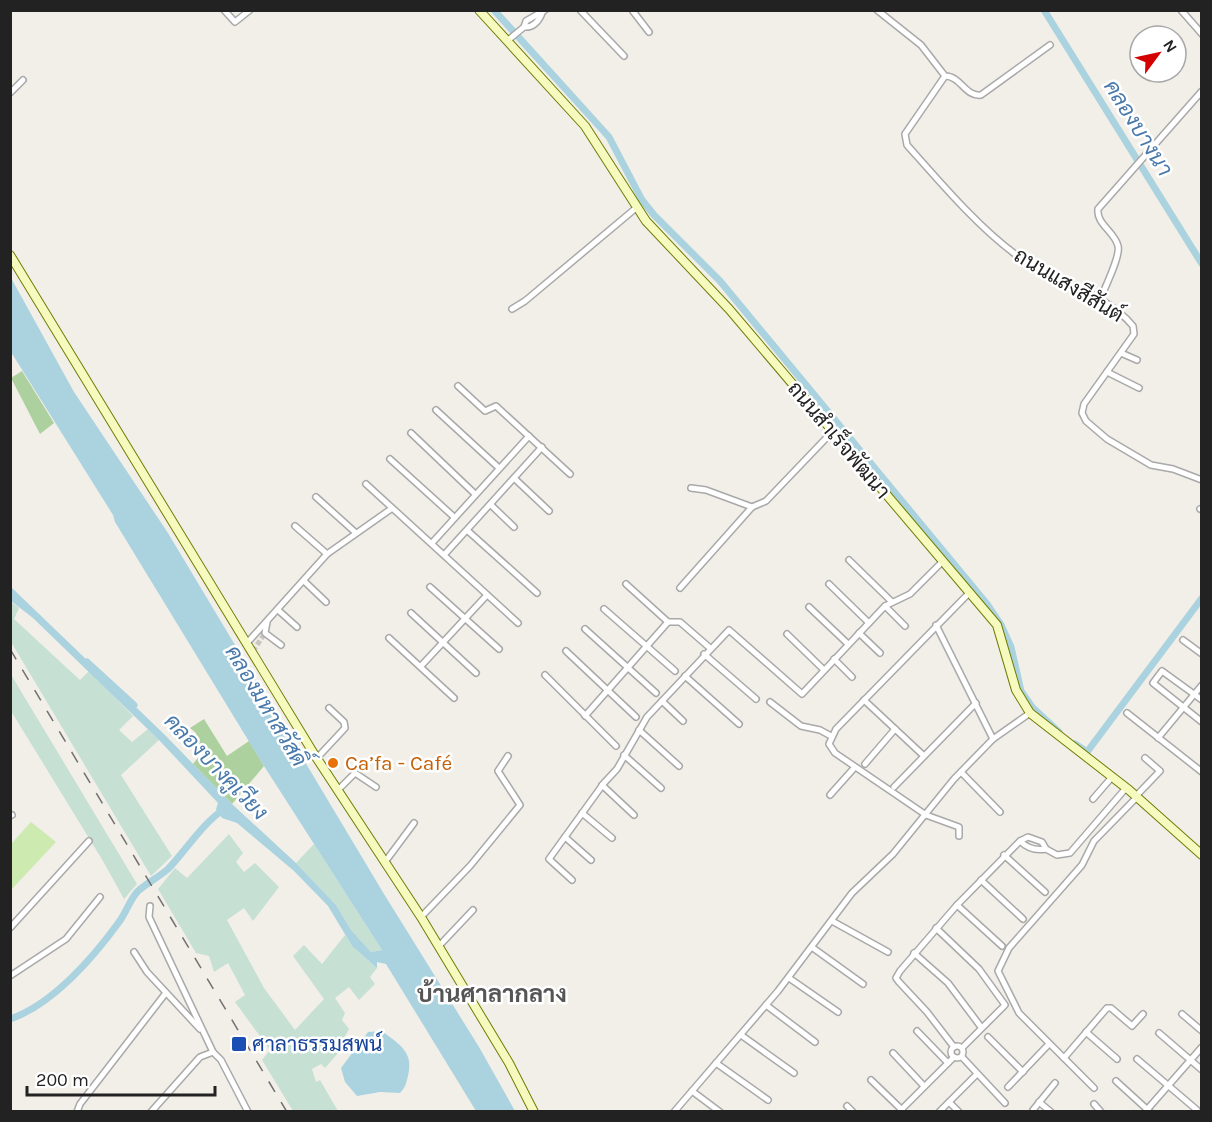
<svg xmlns="http://www.w3.org/2000/svg" width="1212" height="1122" viewBox="0 0 1212 1122" font-family="Karla,Sarabun,sans-serif">
<style>
.grass{fill:#cdebb0}
.forest{fill:#add19e}
.wetland{fill:#c6e0d4}
.water{fill:#aad3df}
.lines{fill:none;stroke-linecap:round;stroke-linejoin:round}
.canal{stroke:#aad3df;stroke-width:7}
.street-tunnel{stroke:#c8c6c1;stroke-width:5;stroke-dasharray:5 2.5;stroke-linecap:butt}
.street-casing{stroke:#a9a9a9;stroke-width:8}
.secondary-casing{stroke:#707d05;stroke-width:10}
.street{stroke:#fff;stroke-width:5}
.secondary{stroke:#f7fabf;stroke-width:8}
.rail{stroke:#707070;stroke-width:1.5;stroke-dasharray:12 12;stroke-linecap:butt}
.food-dot{fill:#e8710a;stroke:#fff;stroke-width:2}
.transit-dot{fill:#1a4fb4;stroke:#fff;stroke-width:2}
.labels{text-anchor:middle;dominant-baseline:central;stroke-width:5;stroke-linejoin:round;paint-order:stroke}
.street-label{font-size:21px;fill:#222;stroke:#fff}
.food-label{font-size:21px;fill:#c56008;stroke:#fff;text-anchor:start}
.transit-label{font-size:21px;fill:#164399;stroke:#fff;text-anchor:start}
.water-label{font-size:22px;font-style:italic;fill:#4a7aab;stroke:#fff}
.quarter-label{font-size:24px;font-weight:bold;fill:#555;stroke:#fff}
</style>
<rect width="100%" height="100%" fill="#f2efe9"/>
<!-- grass -->
<path class="grass" d="M 31,822 L 56,842 L 11,890 L 11,844 Z"/>
<!-- forest -->
<g class="forest">
<path d="M 22,371 L 54,423 L 40,434 L 11,378 Z"/>
<path d="M 204,719 L 227,756 L 249,741 L 264,766 L 232,804 L 193,764 L 201,754 L 196,733 L 190,728 Z"/>
</g>
<!-- wetland -->
<g class="wetland">
<path d="M 10,601 L 19,608 L 14,619 L 80,680 L 89,671 L 133,716 L 119,730 L 132,742 L 148,729 L 159,740 L 121,775 L 172,856 L 151,876 L 11,642 Z"/>
<path d="M 10,673 L 137,884 L 124,899 L 103,861 L 11,711 Z"/>
<path d="M 229,834 L 243,853 L 236,862 L 244,872 L 255,863 L 279,887 L 253,921 L 244,908 L 227,920 L 264,988 L 295,1030 L 324,999 L 293,956 L 304,945 L 322,964 L 345,935 L 352,946 L 377,968 L 370,977 L 375,984 L 359,1000 L 349,987 L 335,998 L 345,1013 L 342,1020 L 349,1029 L 344,1038 L 348,1042 L 325,1068 L 321,1064 L 312,1069 L 316,1082 L 320,1080 L 338,1111 L 293,1111 L 262,1060 L 270,1050 L 235,1002 L 245,995 L 228,963 L 214,972 L 209,956 L 196,953 L 158,889 L 175,868 L 187,878 Z"/>
<path d="M 314,844 L 382,950 L 371,952 L 351,930 L 336,905 L 296,863 Z"/>
</g>
<!-- water -->
<g class="water">
<path d="M 10,276 L 74,392 L 168,533 L 384,894 L 479,1047 L 515,1111 L 476,1111 L 386,964 L 377,962 L 377,968 L 352,946 L 328,906 L 294,871 L 237,823 L 222,818 L 216,809 L 218,803 L 159,740 L 33,618 L 11,601 L 11,587 L 165,735 L 232,804 L 296,863 L 336,905 L 351,930 L 371,952 L 382,950 L 264,766 L 115,522 L 113,515 L 11,352 Z"/>
<path d="M 382,1031 C 400,1045 414,1052 408,1076 C 406,1084 405,1088 400,1093 L 380,1092 L 357,1096 L 345,1082 L 341,1068 L 368,1032 Z"/>
</g>
<g class="lines">
<!-- canal -->
<g class="canal">
<path d="M 494,10 L 609,137 L 642,200 L 654,215 L 720,281 L 987,604 L 1001,625 L 1011,647 L 1021,691 L 1032,707 L 1059,732"/>
<path d="M 1044,10 L 1202,264"/>
<path d="M 87,662 L 134,705"/>
<path d="M 1075,744 L 1087,752 L 1202,598"/>
<path d="M 10,1019 C 52,1005 93,958 119,922 C 126,913 130,899 138,891 C 147,883 159,877 168,869 C 187,849 201,825 224,809"/>
</g>
<!-- street-tunnel -->
<path class="street-tunnel" d="M 253,651 L 265,633"/>
<defs>
<g id="street">
<path d="M 224,10 L 235,22 L 250,10"/>
<path d="M 580,10 L 624,56"/>
<path d="M 632,10 L 649,32"/>
<path d="M 877,10 L 921,45 L 945,76 L 905,134 L 907,145 C 939,181 977,226 1015,254 C 1051,280 1104,291 1133,326 L 1134,334 L 1084,404 L 1082,413 L 1086,421 L 1107,439 L 1151,465 L 1173,469 L 1202,480"/>
<path d="M 1181,10 L 1202,34"/>
<path d="M 524,27 C 533,28 539,21 542,13"/>
<path d="M 507,41 L 524,27 L 526,21 L 545,10"/>
<path d="M 945,76 C 961,76 965,97 981,95 L 1050,45"/>
<path d="M 10,93 L 23,80"/>
<path d="M 1100,300 C 1104,289 1121,256 1118,246 C 1115,232 1096,224 1098,209 L 1202,91"/>
<path d="M 512,309 L 525,301 L 636,208"/>
<path d="M 1121,353 L 1137,360"/>
<path d="M 1107,372 L 1139,388"/>
<path d="M 458,386 L 485,411 L 496,406 L 570,474"/>
<path d="M 436,410 L 499,468"/>
<path d="M 411,433 L 475,494"/>
<path d="M 390,459 L 454,517"/>
<path d="M 514,478 L 549,511"/>
<path d="M 366,484 L 518,623"/>
<path d="M 691,488 L 706,490 L 752,507"/>
<path d="M 316,497 L 356,533"/>
<path d="M 491,505 L 514,527"/>
<path d="M 1200,509 L 1202,508"/>
<path d="M 295,526 L 327,554"/>
<path d="M 468,531 L 537,593"/>
<path d="M 432,543 L 529,436"/>
<path d="M 444,555 L 542,447"/>
<path d="M 849,560 L 892,602"/>
<path d="M 304,581 L 326,602"/>
<path d="M 626,584 L 668,622"/>
<path d="M 829,584 L 869,623"/>
<path d="M 430,587 L 499,649"/>
<path d="M 680,588 L 752,507 L 766,501 L 832,432"/>
<path d="M 885,606 L 905,626"/>
<path d="M 809,607 L 848,644"/>
<path d="M 604,609 L 675,671"/>
<path d="M 278,610 L 297,627"/>
<path d="M 411,613 L 476,673"/>
<path d="M 267,622 L 265,633 L 281,645"/>
<path d="M 936,625 L 993,739"/>
<path d="M 585,629 L 656,693"/>
<path d="M 859,633 L 880,653"/>
<path d="M 787,634 L 824,670"/>
<path d="M 389,638 L 454,698"/>
<path d="M 1183,640 L 1202,654"/>
<path d="M 247,643 L 327,554 L 391,509"/>
<path d="M 566,651 L 636,717"/>
<path d="M 704,654 L 756,699"/>
<path d="M 834,659 L 852,677"/>
<path d="M 421,666 L 487,595"/>
<path d="M 545,675 L 616,746"/>
<path d="M 685,676 L 739,724"/>
<path d="M 864,700 L 924,756"/>
<path d="M 1202,700 L 1162,671 L 1153,683 L 1202,722"/>
<path d="M 662,701 L 683,721"/>
<path d="M 770,702 L 801,726 L 820,730 L 831,736"/>
<path d="M 1127,713 L 1202,772"/>
<path d="M 585,716 L 668,622 L 680,622 L 710,648"/>
<path d="M 639,730 L 679,766"/>
<path d="M 1158,738 L 1202,685"/>
<path d="M 624,755 L 661,788"/>
<path d="M 317,758 L 345,728 L 344,722 L 329,708"/>
<path d="M 865,764 L 895,729"/>
<path d="M 961,772 L 1000,812"/>
<path d="M 602,785 L 634,815"/>
<path d="M 894,787 L 976,703"/>
<path d="M 338,790 L 355,773 L 376,787"/>
<path d="M 830,795 L 855,767"/>
<path d="M 1136,796 L 1160,771 L 1145,758"/>
<path d="M 1093,799 L 1112,777"/>
<path d="M 582,813 L 612,838"/>
<path d="M 10,816 L 12,815"/>
<path d="M 959,836 L 959,827 L 926,815 L 835,753 L 829,744 L 836,729 L 970,592"/>
<path d="M 565,837 L 591,860"/>
<path d="M 1020,841 C 1027,848 1035,851 1046,849"/>
<path d="M 1004,855 L 1045,892"/>
<path d="M 385,862 L 414,823"/>
<path d="M 572,880 L 549,859 L 604,783 L 617,769 L 647,717 L 729,630 L 802,694 L 885,606 L 910,594 L 942,562"/>
<path d="M 981,880 L 1023,919"/>
<path d="M 957,905 L 1002,946"/>
<path d="M 150,906 L 149,917 L 213,1052 L 221,1060 L 248,1112"/>
<path d="M 421,917 L 470,866 L 520,805 L 498,771 L 508,756"/>
<path d="M 832,921 L 888,952"/>
<path d="M 10,928 L 89,841"/>
<path d="M 936,928 L 979,969 L 1005,1005 L 962,1048"/>
<path d="M 439,946 L 473,910"/>
<path d="M 813,948 L 863,984"/>
<path d="M 134,952 L 147,972 L 200,1029"/>
<path d="M 914,953 L 948,983 L 981,1027"/>
<path d="M 10,976 L 66,939 L 100,897"/>
<path d="M 789,978 L 838,1012"/>
<path d="M 766,1005 L 815,1042"/>
<path d="M 1182,1014 L 1202,1031"/>
<path d="M 917,1031 L 948,1063"/>
<path d="M 1086,1032 L 1117,1059"/>
<path d="M 1159,1033 L 1202,1070"/>
<path d="M 741,1035 L 794,1073"/>
<path d="M 988,1037 L 1023,1072"/>
<circle cx="957" cy="1052" r="6"/>
<path d="M 954,1047 L 927,1012 L 899,982 L 896,978 L 900,971 L 957,905 L 1020,841 L 1028,837 L 1042,842 L 1046,849 L 1057,855 L 1070,853 L 1126,788"/>
<path d="M 893,1053 L 923,1085"/>
<path d="M 962,1057 L 1005,1103"/>
<path d="M 1064,1058 L 1107,1008 L 1111,1008 L 1132,1026 L 1143,1014"/>
<path d="M 1137,1059 L 1197,1110"/>
<path d="M 716,1063 L 768,1100"/>
<path d="M 871,1080 L 901,1109"/>
<path d="M 1116,1081 L 1150,1112"/>
<path d="M 1008,1087 L 1049,1044"/>
<path d="M 1094,1088 L 1019,1013 L 998,971 L 1009,948 L 1082,865 L 1094,841 L 1137,797"/>
<path d="M 692,1091 L 720,1112"/>
<path d="M 949,1102 L 959,1112"/>
<path d="M 1039,1102 L 1051,1112"/>
<path d="M 1094,1104 L 1101,1112"/>
<path d="M 847,1106 L 853,1112"/>
<path d="M 1033,1110 L 1055,1083"/>
<path d="M 77,1112 L 80,1104 L 165,994"/>
<path d="M 151,1112 L 200,1057 L 213,1052"/>
<path d="M 674,1112 L 778,991 L 852,893 L 893,854 L 954,779 L 993,739 L 1030,713"/>
<path d="M 899,1112 L 954,1057"/>
<path d="M 939,1112 L 977,1074"/>
<path d="M 1145,1112 L 1202,1047"/>
</g>
<g id="secondary">
<path d="M 479,10 L 585,126 L 646,221 L 729,309 L 997,625 L 1016,690 L 1030,713 L 1129,790 L 1202,855"/>
<path d="M 10,255 L 314,754 L 421,917 L 509,1063 L 534,1112"/>
</g>
</defs>
<!-- street casing -->
<use href="#street" class="street-casing"/>
<!-- secondary casing -->
<use href="#secondary" class="secondary-casing"/>
<!-- street -->
<use href="#street" class="street"/>
<!-- secondary -->
<use href="#secondary" class="secondary"/>
<!-- rail -->
<path class="rail" d="M 10,649 L 287,1112"/>
</g>
<!-- markers -->
<circle class="food-dot" cx="333" cy="763" r="6"/>
<rect class="transit-dot" x="231" y="1036" width="16" height="16" rx="3"/>
<g class="labels">
<!-- street labels -->
<g class="street-label">
<text transform="translate(1069 285) rotate(31)">ถนนแสงสีสันต์</text>
<text transform="translate(839 440) rotate(50)">ถนนสำเร็จพัฒนา</text>
</g>
<!-- food labels -->
<g class="food-label">
<text x="345" y="763">Ca’fa - Café</text>
</g>
<!-- transit labels -->
<g class="transit-label">
<text x="252" y="1044">ศาลาธรรมสพน์</text>
</g>
<!-- water labels -->
<g class="water-label">
<text transform="translate(1138 128) rotate(58)">คลองบางนา</text>
<text transform="translate(266 706) rotate(59)">คลองมหาสวัสดิ์</text>
<text transform="translate(216 767) rotate(46)">คลองบางคูเวียง</text>
</g>
<!-- quarter labels -->
<g class="quarter-label">
<text x="492" y="994">บ้านศาลากลาง</text>
</g>
</g>
<!-- border -->
<rect width="1212" height="1122" fill="none" stroke="#222222" stroke-width="24"/>
<!-- north arrow -->
<g transform="translate(1158 54) rotate(57)"><circle r="28" fill="#ffffff" stroke="#a7a7a7" stroke-width="1.5"/>
<path d="M0-4.5L10 22L0 15L-10 22Z" fill="#d40000"/>
<text y="-9" font-size="16" font-weight="bold" text-anchor="middle" fill="#222222">N</text>
</g>
<!-- scale -->
<path d="M27 1086v9h188v-9" fill="none" stroke="#222222" stroke-width="3"/>
<text x="36" y="1086" font-size="18" fill="#222222" stroke="#ffffff" stroke-width="4.5" paint-order="stroke">200 m</text>
</svg>
